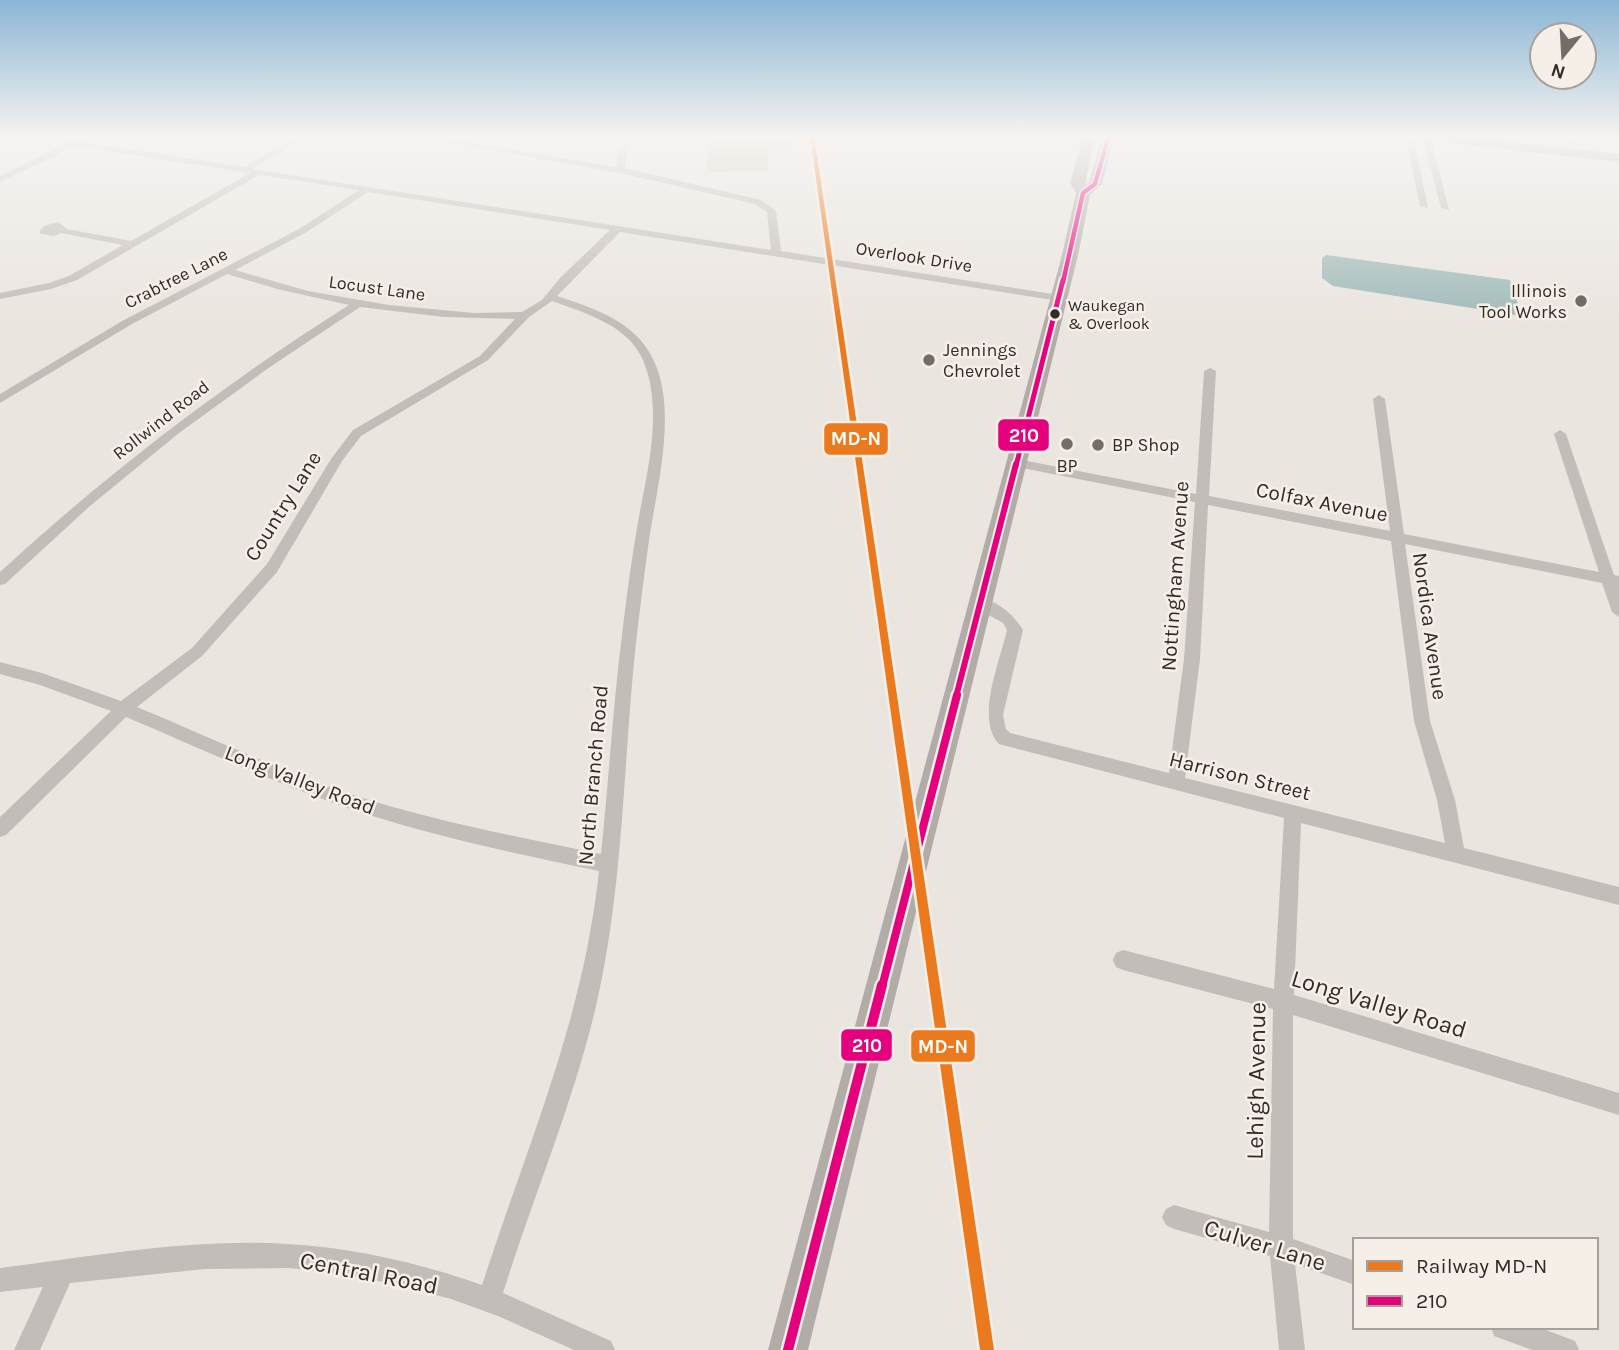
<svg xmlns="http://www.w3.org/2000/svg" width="1619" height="1350" viewBox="0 0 1619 1350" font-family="Karla,sans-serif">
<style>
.green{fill:#cbcebb}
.water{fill:#9ebab8}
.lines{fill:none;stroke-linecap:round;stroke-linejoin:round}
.minor{fill:#c2bdb9;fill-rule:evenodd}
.primary{fill:#b1aca8;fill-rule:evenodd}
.bus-1-far4-casing{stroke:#f6efe7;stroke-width:7}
.bus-1-far3-casing{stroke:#f6efe7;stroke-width:9}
.bus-1-far2-casing{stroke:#f6efe7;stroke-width:10}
.bus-1-far1-casing{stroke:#f6efe7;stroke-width:13}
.bus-1-casing{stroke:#f6efe7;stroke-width:15}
.bus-1-far4{stroke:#e5007d;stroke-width:4.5}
.bus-1-far3{stroke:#e5007d;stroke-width:5}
.bus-1-far2{stroke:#e5007d;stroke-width:6}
.bus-1-far1{stroke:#e5007d;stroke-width:8}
.bus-1{stroke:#e5007d;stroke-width:10}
.rail-1-casing{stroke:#f6efe7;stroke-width:5}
.rail-1{fill:#eb791e;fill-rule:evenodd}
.poi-dot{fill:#736c68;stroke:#f6efe7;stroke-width:2.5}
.bus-dot{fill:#332b28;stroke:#f6efe7;stroke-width:2.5}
.labels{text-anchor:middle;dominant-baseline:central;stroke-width:5;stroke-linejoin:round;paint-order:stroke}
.far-bus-label{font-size:16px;fill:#332b28;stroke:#f6efe7;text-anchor:start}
.far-street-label{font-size:18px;fill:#332b28;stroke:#f6efe7}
.far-poi-label{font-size:18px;fill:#332b28;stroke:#f6efe7;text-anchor:start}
.street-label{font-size:21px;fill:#332b28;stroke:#f6efe7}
.near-street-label{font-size:24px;fill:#332b28;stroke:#f6efe7}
.line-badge{stroke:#f6efe7;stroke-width:2.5}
.badge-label{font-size:19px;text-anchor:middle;font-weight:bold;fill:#fff}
</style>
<rect width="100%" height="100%" fill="#eae5df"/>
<!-- green -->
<path class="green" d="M 709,135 L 793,135 L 794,146 L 768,147 L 768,170 L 707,172 Z"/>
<!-- water -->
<path class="water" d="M 1326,255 L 1510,280 L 1522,316 L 1333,286 L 1322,278 L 1322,258 Z"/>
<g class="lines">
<!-- minor -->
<g class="minor">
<path d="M 57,135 L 65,135 L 75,141 L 244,167 L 297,135 L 307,135 L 253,169 L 771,250 L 767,212 L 755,204 L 620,173 L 406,135 L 425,135 L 616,167 L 622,135 L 630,135 L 625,168 L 761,200 L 776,211 L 781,251 L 1059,295 L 1064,298 L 1059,301 L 620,232 L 557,296 C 593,308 635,321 653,359 C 678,409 657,487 649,540 C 644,577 639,614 635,652 C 623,770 623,890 596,1006 C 573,1104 533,1197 503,1293 L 611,1341 L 615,1350 L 574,1350 L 498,1316 L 451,1299 L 390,1283 L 329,1272 L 288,1268 L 205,1269 L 70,1283 L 40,1350 L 14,1350 L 43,1287 L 0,1292 L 0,1268 C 95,1256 192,1238 288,1244 C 354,1248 420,1263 482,1285 C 528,1143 583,1021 599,871 C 518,854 436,837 357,811 C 278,785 202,749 126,717 L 6,835 L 0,837 L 0,817 L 111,711 L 40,685 L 0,674 L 0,662 L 42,673 L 121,701 L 192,648 L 267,564 L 331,459 L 353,430 L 480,356 L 515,319 L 444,317 L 360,307 L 270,367 L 179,433 L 90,506 L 5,584 L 0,585 L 0,572 C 109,472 224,384 349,305 L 277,289 L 227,274 L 132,324 L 0,403 L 0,394 L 124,320 L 299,229 L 359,190 L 259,175 L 77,280 L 51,289 L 0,299 L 0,293 L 49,283 L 69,276 L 123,245 L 61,233 L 54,236 L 41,234 L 39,232 L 44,226 L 58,222 L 67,229 L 131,241 L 250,173 L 75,146 L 0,182 L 0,176 L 67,143 L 61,142 ZM 368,192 L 610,230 L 560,278 L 542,300 L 522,312 L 474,313 L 389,305 L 308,291 L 235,270 L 305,233 ZM 552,301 C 585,313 628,325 643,360 C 664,410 647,472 638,522 C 632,557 627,592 623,627 C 613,703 609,779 601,854 C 518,837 434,821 353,795 C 279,770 209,737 137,707 L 202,656 L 277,572 L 342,461 L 361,436 L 488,360 L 529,317 Z"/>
<path d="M 1405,135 L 1413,135 L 1428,208 L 1420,206 Z"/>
<path d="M 1422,135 L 1430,135 L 1449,210 L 1441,208 Z"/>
<path d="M 1506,135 L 1531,135 L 1590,144 L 1586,146 Z"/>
<path d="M 1210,368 L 1216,371 L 1209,496 L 1390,531 L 1373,399 L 1379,395 L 1385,399 L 1404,534 L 1599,572 L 1554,434 L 1560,430 L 1566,434 L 1614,575 L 1619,576 L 1619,617 L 1612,612 L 1602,583 L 1405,544 L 1430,721 L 1455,800 L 1464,848 L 1619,887 L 1619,905 L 1301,823 L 1294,995 L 1619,1093 L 1619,1115 L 1293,1015 L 1293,1239 L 1355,1261 L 1355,1285 L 1295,1264 L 1305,1350 L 1279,1350 L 1270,1256 L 1174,1229 L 1166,1225 L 1162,1217 L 1166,1209 L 1174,1205 L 1269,1232 L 1273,1009 L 1123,970 L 1116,967 L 1113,960 L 1116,953 L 1123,950 L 1274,989 L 1284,818 L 999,744 C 975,719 1000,661 1007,630 L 1003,623 L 976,608 L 974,604 L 976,600 C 994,596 1015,616 1023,630 L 1003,715 L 1006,729 L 1010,733 L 1169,773 L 1184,659 L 1195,502 L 1017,467 L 1011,463 L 1017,459 L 1196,494 L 1204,371 ZM 1208,505 L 1391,541 L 1414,721 L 1437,800 L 1445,843 L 1185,778 L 1200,659 Z"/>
<path d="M 1491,1327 L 1538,1327 L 1575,1341 L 1579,1350 L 1532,1350 L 1494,1336 Z"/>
</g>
<!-- primary -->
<g class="primary">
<path d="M 1083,135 L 1095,135 L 1085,185 L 1089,182 L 1103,135 L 1115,135 L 1102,184 L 1090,195 L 1078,255 L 808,1350 L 768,1350 L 1062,255 L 1076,193 L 1070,183 Z"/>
<path d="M 1411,135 L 1450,135 L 1619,154 L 1619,162 L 1417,139 Z"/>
</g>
<defs>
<path id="bus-1-far4" d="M 1063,282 L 1083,193 L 1095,184 L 1109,135"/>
<path id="bus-1-far3" d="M 1016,466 L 1063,280"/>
<path id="bus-1-far2" d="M 956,697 L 1016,464"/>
<path id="bus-1-far1" d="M 882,987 L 957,695"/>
<path id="bus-1" d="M 788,1350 L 882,985"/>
</defs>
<!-- bus-1-far4 casing -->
<use href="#bus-1-far4" class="bus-1-far4-casing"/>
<!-- bus-1-far3 casing -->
<use href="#bus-1-far3" class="bus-1-far3-casing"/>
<!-- bus-1-far2 casing -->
<use href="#bus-1-far2" class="bus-1-far2-casing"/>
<!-- bus-1-far1 casing -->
<use href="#bus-1-far1" class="bus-1-far1-casing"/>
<!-- bus-1 casing -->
<use href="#bus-1" class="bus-1-casing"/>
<!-- bus-1-far4 -->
<use href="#bus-1-far4" class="bus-1-far4"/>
<!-- bus-1-far3 -->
<use href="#bus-1-far3" class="bus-1-far3"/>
<!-- bus-1-far2 -->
<use href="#bus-1-far2" class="bus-1-far2"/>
<!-- bus-1-far1 -->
<use href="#bus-1-far1" class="bus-1-far1"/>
<!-- bus-1 -->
<use href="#bus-1" class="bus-1"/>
<defs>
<path id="rail-1" d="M 810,135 L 814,135 L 994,1350 L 980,1350 Z"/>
</defs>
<!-- rail-1 casing -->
<use href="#rail-1" class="rail-1-casing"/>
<!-- rail-1 -->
<use href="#rail-1" class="rail-1"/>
</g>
<!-- sky -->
<linearGradient id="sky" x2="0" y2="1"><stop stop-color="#8ab6d5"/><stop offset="0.42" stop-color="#f6f3f1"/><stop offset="1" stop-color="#f6f3f1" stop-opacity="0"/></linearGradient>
<rect width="1619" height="324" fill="url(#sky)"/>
<!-- markers -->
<g class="poi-dot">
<circle cx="1581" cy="301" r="7"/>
<circle cx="929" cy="360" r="7"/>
<circle cx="1067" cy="444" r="7"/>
<circle cx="1098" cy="445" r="7"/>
</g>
<circle class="bus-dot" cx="1055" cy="314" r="6"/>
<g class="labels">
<!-- far-bus labels -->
<g class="far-bus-label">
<text x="1068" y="305">Waukegan<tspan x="1068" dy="18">&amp; Overlook</tspan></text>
</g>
<!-- far-street labels -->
<g class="far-street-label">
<text transform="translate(914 257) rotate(9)">Overlook Drive</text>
<text transform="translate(176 278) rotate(-27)">Crabtree Lane</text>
<text transform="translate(377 288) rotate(8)">Locust Lane</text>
<text transform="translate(161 420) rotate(-38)">Rollwind Road</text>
</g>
<!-- far-poi labels -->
<g class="far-poi-label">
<text x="1567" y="291" text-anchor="end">Illinois<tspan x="1567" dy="21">Tool Works</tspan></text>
<text x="943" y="350">Jennings<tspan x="943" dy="21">Chevrolet</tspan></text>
<text x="1112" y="445">BP Shop</text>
<text x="1067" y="466" text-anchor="middle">BP</text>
</g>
<!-- street labels -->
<g class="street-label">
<text transform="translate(1322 502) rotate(11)">Colfax Avenue</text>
<text transform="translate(283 506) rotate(-58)">Country Lane</text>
<text transform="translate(1175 576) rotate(-86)">Nottingham Avenue</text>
<text transform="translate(1430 626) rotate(82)">Nordica Avenue</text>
<text transform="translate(593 775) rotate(-85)">North Branch Road</text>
<text transform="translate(1240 776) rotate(14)">Harrison Street</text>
<text transform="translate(300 780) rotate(21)">Long Valley Road</text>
</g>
<!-- near-street labels -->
<g class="near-street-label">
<text transform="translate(1379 1004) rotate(17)">Long Valley Road</text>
<text transform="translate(1256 1081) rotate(-89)">Lehigh Avenue</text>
<text transform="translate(1265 1245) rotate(17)">Culver Lane</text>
<text transform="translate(369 1273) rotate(11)">Central Road</text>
</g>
</g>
<g class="line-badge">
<rect x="997" y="418" width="53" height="34" rx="7" fill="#e5007d"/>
<rect x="823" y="422" width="66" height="34" rx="7" fill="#eb791e"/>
<rect x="840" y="1028" width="53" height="34" rx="7" fill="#e5007d"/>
<rect x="910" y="1029" width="66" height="34" rx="7" fill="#eb791e"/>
</g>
<g class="badge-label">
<text x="1024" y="442">210</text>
<text x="856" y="445">MD-N</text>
<text x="867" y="1052">210</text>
<text x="943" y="1053">MD-N</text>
</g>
<!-- legend -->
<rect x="1353" y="1238" width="245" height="91" fill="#f6efe7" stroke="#a8a19b" stroke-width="2"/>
<rect x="1367" y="1261" width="35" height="10" fill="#eb791e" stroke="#a8a19b" stroke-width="2"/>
<text x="1416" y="1273" font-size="21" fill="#332b28">Railway MD-N</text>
<rect x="1367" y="1296" width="35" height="10" fill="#e5007d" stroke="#a8a19b" stroke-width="2"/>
<text x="1416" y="1308" font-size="21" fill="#332b28">210</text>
<!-- north arrow -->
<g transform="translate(1563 56) rotate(198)"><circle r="33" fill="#f6efe7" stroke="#a8a19b" stroke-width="2"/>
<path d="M0-5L12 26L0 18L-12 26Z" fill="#736c68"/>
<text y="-10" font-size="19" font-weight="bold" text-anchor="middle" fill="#332b28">N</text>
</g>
</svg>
